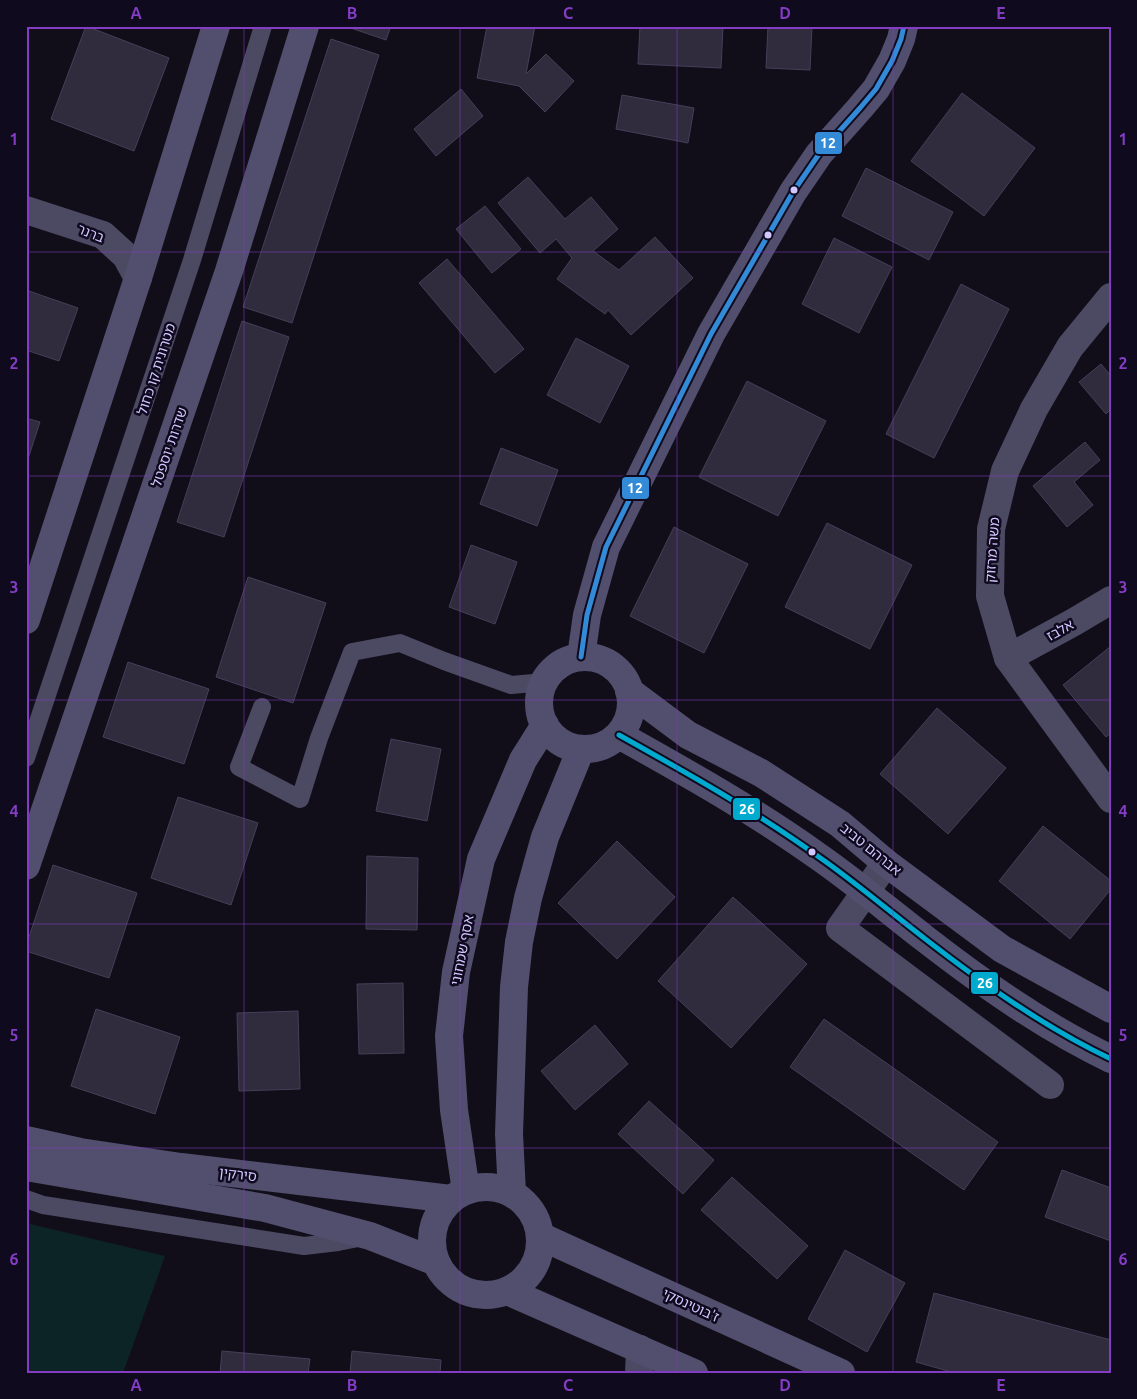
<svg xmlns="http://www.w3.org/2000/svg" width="1137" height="1399" viewBox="0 0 1137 1399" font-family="Ubuntu,'Noto Sans Hebrew',sans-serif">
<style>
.green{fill:#0d2427}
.building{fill:#302b3d;stroke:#463f59}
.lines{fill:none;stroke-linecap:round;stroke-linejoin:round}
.lane{stroke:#4c4963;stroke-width:18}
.street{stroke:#4c4963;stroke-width:28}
.secondary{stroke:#524f6e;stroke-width:28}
.bus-1-casing{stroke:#0f0a1e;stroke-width:9}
.bus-2-casing{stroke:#0f0a1e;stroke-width:9}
.bus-1{stroke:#338bd7;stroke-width:5}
.bus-2{stroke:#00a9ce;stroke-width:5}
.grid{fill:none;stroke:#843cc5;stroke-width:1;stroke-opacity:0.55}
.bus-dot{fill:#d3c7ff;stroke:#0f0a1e;stroke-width:2}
.labels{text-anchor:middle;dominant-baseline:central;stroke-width:5;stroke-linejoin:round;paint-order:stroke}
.street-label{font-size:14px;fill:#d3c7ff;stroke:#0f0a1e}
.line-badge{stroke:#0f0a1e;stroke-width:2}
.badge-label{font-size:14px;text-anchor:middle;font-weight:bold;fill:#fff}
.neatline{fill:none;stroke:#843cc5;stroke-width:2}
.grid-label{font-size:16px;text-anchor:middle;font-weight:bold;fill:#843cc5}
</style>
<rect width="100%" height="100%" fill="#110e1a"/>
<!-- green -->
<path class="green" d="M 26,1223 L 165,1256 L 123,1373 L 26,1373 Z"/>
<!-- building -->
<g class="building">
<path d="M 86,26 L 169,58 L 134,151 L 51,119 Z"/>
<path d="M 345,26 L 391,26 L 386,40 Z"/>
<path d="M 487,26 L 535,26 L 526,74 L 546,54 L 574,81 L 545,112 L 519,86 L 477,78 Z"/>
<path d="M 640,26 L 723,26 L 721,68 L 638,64 Z"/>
<path d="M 768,26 L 812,26 L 810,70 L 766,68 Z"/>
<path d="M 331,39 L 379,55 L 292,323 L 243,307 Z"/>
<path d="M 461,89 L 483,116 L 436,156 L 414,129 Z"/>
<path d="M 962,93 L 1035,148 L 984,216 L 911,161 Z"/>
<path d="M 622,95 L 694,108 L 688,143 L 616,129 Z"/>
<path d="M 866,168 L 953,212 L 929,260 L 842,216 Z"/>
<path d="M 528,177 L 565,219 L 591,197 L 618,229 L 593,251 L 619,270 L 655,237 L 693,278 L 631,335 L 608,310 L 605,314 L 557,279 L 572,258 L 556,239 L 540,253 L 498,203 Z"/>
<path d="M 485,206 L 521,249 L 492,273 L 456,229 Z"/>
<path d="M 834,238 L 892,267 L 859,333 L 802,304 Z"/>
<path d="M 447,259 L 524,349 L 495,373 L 419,283 Z"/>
<path d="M 961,284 L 1009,309 L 934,458 L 886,434 Z"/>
<path d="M 26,290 L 78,308 L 59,361 L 26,350 Z"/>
<path d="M 242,321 L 289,337 L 224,537 L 177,522 Z"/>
<path d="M 576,338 L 629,366 L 600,423 L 547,395 Z"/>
<path d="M 1101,364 L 1111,376 L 1111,409 L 1106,414 L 1079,382 Z"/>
<path d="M 747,381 L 826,421 L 778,516 L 699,477 Z"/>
<path d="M 26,418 L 40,422 L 26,465 Z"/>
<path d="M 1085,442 L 1100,460 L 1074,482 L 1093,505 L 1067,527 L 1033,486 Z"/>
<path d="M 501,448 L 558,470 L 537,526 L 480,504 Z"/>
<path d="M 827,523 L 912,565 L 870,649 L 785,607 Z"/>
<path d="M 674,527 L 748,564 L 704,653 L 630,616 Z"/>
<path d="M 471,545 L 517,562 L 495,624 L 449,607 Z"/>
<path d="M 248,577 L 326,603 L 293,703 L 216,677 Z"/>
<path d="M 1111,646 L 1111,733 L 1106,737 L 1063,685 Z"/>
<path d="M 128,662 L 209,689 L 184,764 L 103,737 Z"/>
<path d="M 937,708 L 1006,768 L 948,834 L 880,774 Z"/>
<path d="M 391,739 L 441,749 L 427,821 L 376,811 Z"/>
<path d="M 178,797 L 258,823 L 231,905 L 151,878 Z"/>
<path d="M 1043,826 L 1111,881 L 1111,889 L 1070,939 L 999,881 Z"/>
<path d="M 617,841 L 675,897 L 617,959 L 558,903 Z"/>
<path d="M 367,856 L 418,858 L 417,930 L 366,929 Z"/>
<path d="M 53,865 L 137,893 L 109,978 L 26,951 L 26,946 Z"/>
<path d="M 733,897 L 807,964 L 731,1048 L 658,981 Z"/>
<path d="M 403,983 L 404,1053 L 359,1054 L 357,984 Z"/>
<path d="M 96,1009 L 180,1037 L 155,1114 L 71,1086 Z"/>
<path d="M 298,1011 L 300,1089 L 239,1091 L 237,1013 Z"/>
<path d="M 824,1019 L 998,1142 L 964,1190 L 790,1067 Z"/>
<path d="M 595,1025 L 628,1064 L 575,1110 L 541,1071 Z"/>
<path d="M 649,1101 L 714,1160 L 683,1194 L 618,1134 Z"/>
<path d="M 1062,1170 L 1111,1188 L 1111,1241 L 1045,1217 Z"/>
<path d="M 732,1177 L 808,1246 L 777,1279 L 701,1210 Z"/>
<path d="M 845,1250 L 905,1283 L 867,1352 L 808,1319 Z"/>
<path d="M 934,1293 L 1111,1340 L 1111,1373 L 955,1373 L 916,1362 Z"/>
<path d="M 222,1351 L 310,1359 L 308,1373 L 220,1373 Z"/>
<path d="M 352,1351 L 441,1360 L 440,1373 L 350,1373 Z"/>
</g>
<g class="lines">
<!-- lane -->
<g class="lane">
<path d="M 262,707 L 239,767 L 300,799 L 319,738 L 352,652 L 400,643 L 444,661 L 511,685 L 545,682"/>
<path d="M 26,758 L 192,260 L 263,26"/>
<path d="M 26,1199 L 43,1205 L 304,1246 L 338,1242 L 363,1237"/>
</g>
<!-- street -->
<g class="street">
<path d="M 26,210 L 103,235 L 126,256 L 138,278"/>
<path d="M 1111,297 L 1070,347 L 1034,409 L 1005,471 L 991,529 L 990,596 L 1008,658 L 1111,799"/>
<path d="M 1008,658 L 1074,622 L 1111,600"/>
<path d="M 886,863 L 840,928 L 1050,1085"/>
<path d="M 639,1373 L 640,1349"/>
</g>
<!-- secondary -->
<g class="secondary">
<path d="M 26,620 L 138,278 L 216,26"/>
<path d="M 581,657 L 587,615 L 606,547 L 711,334 L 793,192 L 819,154 L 860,108 L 876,89 L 892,61 L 901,39 L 904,26"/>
<circle cx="585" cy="703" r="46"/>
<path d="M 629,691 L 688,735 L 761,773 L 840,824 L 886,863 L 1002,949 L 1111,1009"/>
<path d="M 619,735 C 687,773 755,811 819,857 C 855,882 889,911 924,938 C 982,983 1044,1027 1111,1059"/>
<path d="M 26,866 L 229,271 L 305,26"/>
<path d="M 26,1140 L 80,1152 L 181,1167 L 451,1199"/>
<path d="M 26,1167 L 265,1208 L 370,1236 L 436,1262"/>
<circle cx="486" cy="1241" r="54"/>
<path d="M 466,1191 L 454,1110 L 449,1036 L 456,972 L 481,859 L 523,760 L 545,725"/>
<path d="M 512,1193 L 509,1134 L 514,987 L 519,942 L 528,898 L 545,837 L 581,749"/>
<path d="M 540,1236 L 841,1373"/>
<path d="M 507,1291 L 694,1373"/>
</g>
<defs>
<path id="bus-1" d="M 581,657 L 587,615 L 606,547 L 711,334 L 793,192 L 819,154 L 860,108 L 876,89 L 892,61 L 901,39 L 904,26"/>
<path id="bus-2" d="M 619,735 C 687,773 755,811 819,857 C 855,882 889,911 924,938 C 982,983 1044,1027 1111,1059"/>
</defs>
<!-- bus-1 casing -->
<use href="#bus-1" class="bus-1-casing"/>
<!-- bus-2 casing -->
<use href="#bus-2" class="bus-2-casing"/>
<!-- bus-1 -->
<use href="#bus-1" class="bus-1"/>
<!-- bus-2 -->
<use href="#bus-2" class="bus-2"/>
</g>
<!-- grid -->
<path class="grid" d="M 244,26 L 244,1373M 460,26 L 460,1373M 677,26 L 677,1373M 893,26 L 893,1373M 26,252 L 1111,252M 26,476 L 1111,476M 26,700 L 1111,700M 26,924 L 1111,924M 26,1148 L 1111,1148"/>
<!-- markers -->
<g class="bus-dot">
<circle cx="794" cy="190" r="4.5"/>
<circle cx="768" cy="235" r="4.5"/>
<circle cx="812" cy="852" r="4.5"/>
</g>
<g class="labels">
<!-- street labels -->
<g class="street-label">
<text transform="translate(91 233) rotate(22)">ברנר</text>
<text transform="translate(156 369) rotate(-72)">מטרונית קו כחול</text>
<text transform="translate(169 447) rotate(-71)">שדרות יוספטל</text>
<text transform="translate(992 550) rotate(-86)">משה מרזוק</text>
<text transform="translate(1060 630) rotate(-29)">אלבז</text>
<text transform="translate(871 849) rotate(39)">אברהם טביב</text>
<text transform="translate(462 950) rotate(-79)">אסף שמחוני</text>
<text transform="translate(238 1174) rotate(7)">סירקין</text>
<text transform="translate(691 1305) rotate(25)">ז'בוטינסקי</text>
</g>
</g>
<g class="line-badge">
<rect x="814" y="131" width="29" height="24" rx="5" fill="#338bd7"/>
<rect x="621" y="476" width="29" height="24" rx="5" fill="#338bd7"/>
<rect x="732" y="797" width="29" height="24" rx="5" fill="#00a9ce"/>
<rect x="970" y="971" width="29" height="24" rx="5" fill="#00a9ce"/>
</g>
<g class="badge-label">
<text x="828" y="148">12</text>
<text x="635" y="493">12</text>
<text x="747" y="814">26</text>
<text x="985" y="988">26</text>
</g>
<!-- border -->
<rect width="1137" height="1399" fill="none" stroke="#0f0a1e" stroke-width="55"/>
<rect x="28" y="28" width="1082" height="1344" class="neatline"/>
<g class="grid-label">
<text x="136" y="19">A</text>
<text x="352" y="19">B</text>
<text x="568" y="19">C</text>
<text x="785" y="19">D</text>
<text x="1001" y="19">E</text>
<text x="14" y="145">1</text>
<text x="1123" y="145">1</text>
<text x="14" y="369">2</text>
<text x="1123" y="369">2</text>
<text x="14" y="593">3</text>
<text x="1123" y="593">3</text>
<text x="14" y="817">4</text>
<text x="1123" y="817">4</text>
<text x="14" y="1041">5</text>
<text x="1123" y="1041">5</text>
<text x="14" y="1265">6</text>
<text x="1123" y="1265">6</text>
<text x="136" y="1391">A</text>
<text x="352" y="1391">B</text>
<text x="568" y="1391">C</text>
<text x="785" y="1391">D</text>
<text x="1001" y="1391">E</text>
</g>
</svg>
